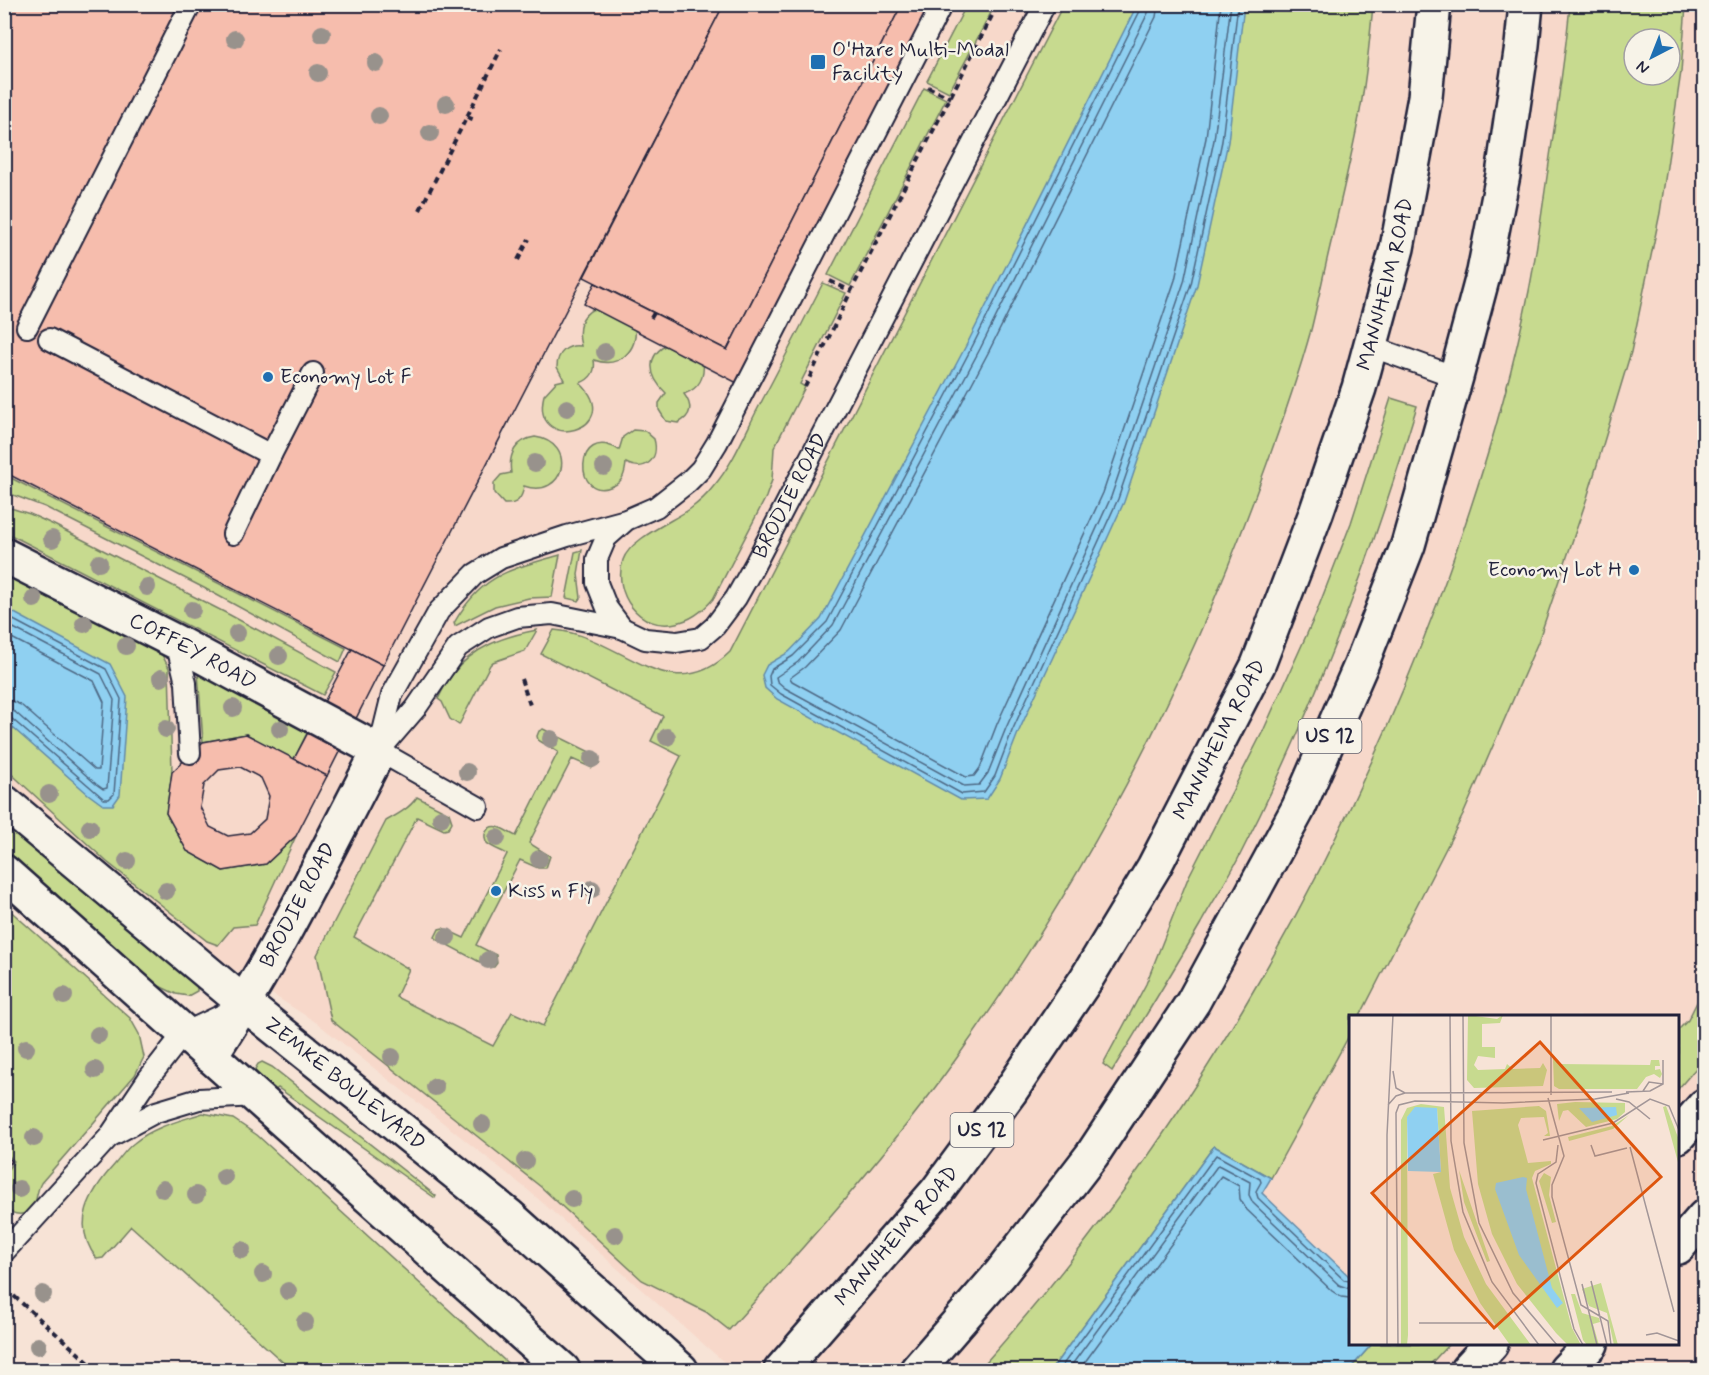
<svg xmlns="http://www.w3.org/2000/svg" width="1709" height="1375" viewBox="0 0 1709 1375" font-family="Mynerve,sans-serif">
<style>
.built{fill:#f7d8ca;fill-rule:evenodd}
.green{fill:#c7da8f;stroke:#747e65;stroke-width:1.5;fill-rule:evenodd}
.water{fill:#8fd0f1;stroke:#638aa8;stroke-width:1.5}
.lines{fill:none;stroke-linecap:round;stroke-linejoin:round}
.shore{stroke:#4e6884;stroke-width:1.5}
.building{fill:#f6bdad;stroke:#22223b;stroke-width:1.5;fill-rule:evenodd}
.lane-casing{stroke:#22223b;stroke-width:24}
.street-casing{stroke:#22223b;stroke-width:38}
.secondary-casing{stroke:#22223b;stroke-width:38}
.primary-casing{stroke:#22223b;stroke-width:38}
.path{stroke:#22223b;stroke-width:4;stroke-dasharray:6 4.5;stroke-linecap:butt}
.lane{stroke:#f7f3e8;stroke-width:20}
.street{stroke:#f7f3e8;stroke-width:33}
.secondary{stroke:#f7f3e8;stroke-width:33}
.primary{stroke:#f7f3e8;stroke-width:33}
.tree{fill:#98928c}
.poi-dot{fill:#1f6fb2;stroke:#f7f3e8;stroke-width:2}
.labels{text-anchor:middle;dominant-baseline:central;stroke-width:5;stroke-linejoin:round;paint-order:stroke}
.shield{fill:#f7f3e8;stroke:#62616f;stroke-width:1.5}
.shield-label{font-size:20px;font-weight:bold;fill:#22223b}
.poi-label{font-size:21px;fill:#22223b;stroke:#f7f3e8;text-anchor:start}
.street-label{font-size:21px;fill:#22223b;stroke:#f7f3e8}
.inset-road{fill:none;stroke:#a29698;stroke-width:1.5}
.view{fill:#de560e;fill-opacity:0.15;stroke:#de560e;stroke-width:3}
.inset-edge{fill:none;stroke:#22223b;stroke-width:3}
</style>
<rect width="100%" height="100%" fill="#f7e3d6"/>
<filter id="ink" filterUnits="userSpaceOnUse"><feTurbulence type="fractalNoise" baseFrequency=".0167" numOctaves="2"/><feDisplacementMap in="SourceGraphic" scale="12" xChannelSelector="R" yChannelSelector="G"/><feConvolveMatrix kernelMatrix="1 2 1 2 8 2 1 2 1" color-interpolation-filters="sRGB"/></filter>
<g filter="url(#ink)">
<!-- built -->
<path class="built" d="M 4,5 L 1704,5 L 1704,1370 L 733,1370 L 528,1190 L 317,1023 L 197,946 L 90,862 L 5,781 ZM 1634,39 L 1670,39 L 1670,75 L 1634,75 ZM 1350,1016 L 1678,1016 L 1678,1344 L 1350,1344 Z"/>
<!-- green -->
<g class="green">
<path d="M 967,4 L 995,5 L 949,92 L 927,81 Z"/>
<path d="M 1063,5 L 1373,5 C 1369,47 1365,90 1356,132 C 1349,166 1341,200 1333,234 C 1325,266 1319,298 1311,330 C 1297,381 1279,431 1261,480 C 1187,685 1083,882 956,1059 C 887,1155 808,1242 729,1330 L 706,1312 L 642,1280 L 541,1187 L 331,1020 L 317,955 L 386,821 C 397,815 410,808 417,797 L 449,813 L 452,822 L 448,829 L 444,830 L 417,817 L 354,937 L 409,969 L 396,997 L 493,1046 L 512,1012 L 543,1026 L 681,756 L 651,741 L 663,716 L 541,654 L 554,630 C 621,635 669,712 730,652 Z"/>
<path d="M 1570,5 L 1686,5 L 1681,72 L 1660,213 L 1631,352 L 1587,498 L 1538,642 L 1463,815 L 1360,1016 L 1350,1016 L 1350,1034 L 1271,1178 L 1214,1146 L 1051,1370 L 979,1370 C 1178,1147 1331,885 1437,604 C 1474,504 1508,396 1529,291 C 1537,251 1542,210 1548,170 C 1556,115 1565,60 1570,5 ZM 1634,39 L 1670,39 L 1670,75 L 1634,75 Z"/>
<path d="M 924,88 L 946,99 L 850,286 L 828,275 Z"/>
<path d="M 823,283 L 846,293 L 800,384 L 805,387 L 774,448 L 772,480 L 766,497 L 713,599 C 703,611 692,620 676,623 C 640,632 612,593 623,560 C 630,539 671,522 690,509 C 698,503 707,495 713,487 C 732,465 743,438 756,412 C 779,369 801,326 823,283 Z"/>
<path d="M 595,308 L 635,326 C 638,351 619,369 594,360 C 596,371 591,379 580,383 C 629,430 529,456 544,395 L 556,382 L 564,380 L 557,367 C 557,353 567,344 581,346 C 577,330 579,316 595,308 Z"/>
<path d="M 670,343 L 703,361 C 705,377 700,388 684,394 C 693,406 692,416 678,423 L 666,421 L 659,410 L 659,403 L 666,393 C 648,376 645,355 670,343 Z"/>
<path d="M 1391,398 L 1417,406 C 1370,563 1314,711 1239,857 C 1228,879 1213,901 1201,923 C 1172,973 1142,1022 1112,1071 L 1103,1064 L 1146,984 L 1188,878 L 1264,729 L 1315,616 L 1351,523 Z"/>
<path d="M 633,430 L 645,431 L 654,439 C 660,459 645,473 626,463 C 625,473 623,482 613,486 C 573,504 573,423 619,450 L 623,437 Z"/>
<path d="M 535,437 C 578,443 565,500 524,486 C 522,499 517,505 504,504 L 494,493 L 494,483 L 501,475 L 511,473 C 508,454 516,440 535,437 Z"/>
<path d="M 5,475 L 346,648 L 340,662 L 204,588 L 45,507 L 5,492 Z"/>
<path d="M 4,506 L 30,514 L 54,525 L 228,614 L 336,672 L 323,695 L 5,532 Z"/>
<path d="M 582,550 L 578,574 L 581,598 L 579,601 L 566,598 L 575,552 Z"/>
<path d="M 560,555 L 552,597 L 529,598 L 495,606 L 455,626 L 454,623 C 482,574 509,570 560,555 Z"/>
<path d="M 4,570 L 147,642 L 162,655 L 169,668 L 172,772 L 166,813 L 187,851 L 223,871 L 266,864 L 296,836 L 255,925 L 233,927 L 218,945 L 207,941 L 107,862 L 5,768 Z"/>
<path d="M 537,630 L 525,651 L 493,662 L 490,665 L 459,725 L 450,719 L 442,702 L 438,699 C 442,691 446,682 452,675 C 472,647 505,636 537,630 Z"/>
<path d="M 198,672 L 309,729 L 294,759 L 246,734 L 203,742 Z"/>
<path d="M 543,729 L 598,756 L 600,763 L 592,768 L 572,759 L 529,843 L 550,856 L 546,868 L 538,868 L 520,860 L 476,945 L 496,955 L 497,963 L 494,967 L 489,967 L 438,940 L 435,937 L 439,929 L 443,928 L 464,938 L 507,854 C 502,851 490,847 486,842 C 485,839 484,835 486,832 C 493,819 508,833 516,836 L 558,752 L 538,740 L 537,736 L 539,731 Z"/>
<path d="M 5,826 L 193,975 L 197,980 L 197,991 L 188,996 L 176,994 L 157,985 L 5,849 Z"/>
<path d="M 5,906 L 130,1018 L 139,1034 L 144,1057 L 135,1075 L 41,1183 C 36,1192 37,1201 33,1210 C 23,1216 14,1216 5,1208 L 5,1173 L 14,1161 L 5,1152 Z"/>
<path d="M 1704,973 L 1704,1059 L 1678,1089 L 1678,1030 L 1688,1020 L 1700,996 Z"/>
<path d="M 262,1062 L 272,1067 L 436,1196 L 435,1198 L 278,1088 L 273,1092 L 257,1077 L 255,1069 L 258,1064 Z"/>
<path d="M 203,1113 L 233,1119 L 257,1135 L 515,1370 L 281,1370 L 285,1364 L 131,1226 L 103,1258 L 97,1259 C 70,1224 90,1192 115,1164 C 121,1157 127,1148 134,1143 C 153,1127 179,1121 203,1113 Z"/>
<path d="M 1372,1344 L 1449,1344 L 1425,1370 L 1349,1370 Z"/>
</g>
<!-- water -->
<g class="water">
<path d="M 1137,5 L 1244,5 L 1228,142 L 1197,285 L 1124,502 L 1018,733 L 1000,779 L 987,799 L 961,800 L 777,699 L 765,688 L 762,675 L 767,665 L 789,652 L 821,619 L 968,342 Z"/>
<path d="M 5,608 L 110,664 L 127,697 L 120,795 L 113,805 L 103,805 L 88,794 L 5,721 Z"/>
<path d="M 1214,1146 L 1271,1178 L 1262,1193 L 1350,1277 L 1350,1344 L 1372,1344 L 1349,1370 L 1051,1370 Z"/>
</g>
<g class="lines">
<!-- shore -->
<g class="shore">
<path d="M 1142,4 L 1141,9 L 973,345 L 827,622 L 793,656 L 772,669 L 769,676 L 770,685 L 781,694 L 962,794 L 984,792 L 995,776 L 1012,731 L 1118,499 L 1191,284 L 1222,141 L 1238,4"/>
<path d="M 1149,4 L 1148,13 L 980,349 L 833,625 L 798,662 L 776,677 L 777,681 L 785,688 L 964,786 L 979,785 L 988,773 L 1006,728 L 1111,497 L 1184,282 L 1214,140 L 1231,4"/>
<path d="M 1158,4 L 1156,17 L 988,353 L 841,630 L 805,667 L 790,678 L 792,681 L 966,777 L 974,776 L 980,768 L 997,724 L 1103,493 L 1175,280 L 1206,138 L 1221,4"/>
<path d="M 4,615 L 106,669 L 121,699 L 114,794 L 109,799 L 104,799 L 11,718 L 4,717"/>
<path d="M 4,623 L 101,674 L 114,700 L 107,788 L 103,789 L 96,784 L 15,712 L 4,709"/>
<path d="M 4,634 L 94,681 L 104,702 L 99,770 L 95,770 L 21,705 L 12,701 L 4,700"/>
<path d="M 1059,1370 L 1216,1155 L 1260,1179 L 1261,1182 L 1256,1191 L 1258,1198 L 1344,1280 L 1350,1281"/>
<path d="M 1068,1370 L 1218,1165 L 1250,1182 L 1249,1195 L 1253,1203 L 1339,1285 L 1350,1289"/>
<path d="M 1079,1370 L 1221,1176 L 1239,1186 L 1240,1199 L 1246,1209 L 1332,1291 L 1341,1297 L 1350,1298"/>
</g>
</g>
<!-- building -->
<g class="building">
<path d="M 4,4 L 724,4 L 383,665 L 4,472 Z"/>
<path d="M 724,4 L 902,4 L 727,350 L 584,277 Z"/>
<path d="M 902,4 L 937,4 L 741,385 L 584,304 L 595,283 L 727,350 Z"/>
<path d="M 352,649 L 383,665 L 327,776 L 294,759 Z"/>
<path d="M 246,734 L 327,776 L 296,836 L 266,864 L 223,871 L 187,851 L 166,813 L 172,772 L 203,742 ZM 240,767 L 261,778 L 269,796 L 265,819 L 250,833 L 228,836 L 210,827 L 200,807 L 204,785 L 219,770 Z"/>
<path d="M 4,1154 L 12,1161 L 4,1170 Z"/>
</g>
<g class="lines">
<defs>
<g id="lane">
<path d="M 27,327 L 191,4"/>
<path d="M 49,339 L 271,455 L 233,534"/>
<path d="M 1370,346 L 1456,377"/>
<path d="M 271,455 L 313,373"/>
<path d="M 622,628 L 607,608 L 597,583 L 597,559 L 606,538 L 624,522"/>
<path d="M 176,642 L 186,683 L 190,753"/>
<path d="M 379,748 L 392,695 L 439,611 L 475,574 L 501,558 L 567,536 L 626,520 L 656,507 L 688,482 L 701,469 L 717,443 L 942,4"/>
<path id="s1" d="M 379,751 L 416,708 L 458,647 L 489,627 L 517,617 L 552,614 L 622,628 L 645,639 L 677,642 L 701,638 L 715,626 L 736,598 L 754,566 L 1045,4"/>
<path d="M 379,751 L 478,807"/>
<path d="M 111,1136 L 156,1112 L 199,1099 L 257,1096"/>
<path d="M 4,1252 L 109,1137 L 148,1079 L 184,1033 L 237,1008"/>
</g>
<g id="street">
<path id="s2" d="M 4,555 L 176,642 L 379,751 C 325,854 275,959 210,1056"/>
<path id="s3" d="M 4,802 L 245,1004 L 508,1215 L 681,1370"/>
<path d="M 4,872 L 563,1370"/>
</g>
<g id="secondary">
<path d="M 1678,1136 L 1704,1106"/>
<path d="M 1678,1247 L 1704,1217"/>
<path d="M 1467,1370 L 1491,1344"/>
<path d="M 1566,1370 L 1591,1344"/>
</g>
<g id="primary">
<path id="s4" d="M 781,1370 L 937,1191 L 1010,1092 L 1085,981 L 1154,867 L 1258,665 L 1316,513 L 1359,388 L 1397,248 L 1425,97 L 1434,4"/>
<path d="M 917,1370 L 1001,1273 L 1092,1155 L 1193,1002 L 1298,809 L 1361,665 L 1408,545 L 1456,377 L 1484,272 L 1503,175 L 1522,45 L 1526,4"/>
</g>
</defs>
<!-- lane casing -->
<use href="#lane" class="lane-casing"/>
<!-- street casing -->
<use href="#street" class="street-casing"/>
<!-- secondary casing -->
<use href="#secondary" class="secondary-casing"/>
<!-- primary casing -->
<use href="#primary" class="primary-casing"/>
<!-- path -->
<g class="path">
<path d="M 928,87 L 951,98"/>
<path d="M 467,117 L 475,120"/>
<path d="M 420,210 L 501,49"/>
<path d="M 518,260 L 529,239"/>
<path d="M 830,281 L 851,291"/>
<path d="M 651,318 L 654,313"/>
<path d="M 805,387 L 851,291 L 998,4"/>
<path d="M 521,679 L 530,705"/>
<path d="M 6,1289 L 97,1370"/>
</g>
<!-- lane -->
<use href="#lane" class="lane"/>
<!-- street -->
<use href="#street" class="street"/>
<!-- secondary -->
<use href="#secondary" class="secondary"/>
<!-- primary -->
<use href="#primary" class="primary"/>
</g>
<!-- trees -->
<g class="tree">
<circle cx="322" cy="34" r="9"/>
<circle cx="235" cy="39" r="9"/>
<circle cx="376" cy="63" r="9"/>
<circle cx="318" cy="73" r="9"/>
<circle cx="446" cy="104" r="9"/>
<circle cx="379" cy="116" r="9"/>
<circle cx="430" cy="133" r="9"/>
<circle cx="605" cy="352" r="9"/>
<circle cx="567" cy="408" r="9"/>
<circle cx="535" cy="463" r="9"/>
<circle cx="604" cy="467" r="9"/>
<circle cx="52" cy="539" r="9"/>
<circle cx="99" cy="563" r="9"/>
<circle cx="147" cy="587" r="9"/>
<circle cx="34" cy="599" r="9"/>
<circle cx="192" cy="610" r="9"/>
<circle cx="84" cy="624" r="9"/>
<circle cx="237" cy="633" r="9"/>
<circle cx="126" cy="646" r="9"/>
<circle cx="279" cy="656" r="9"/>
<circle cx="161" cy="678" r="9"/>
<circle cx="233" cy="708" r="9"/>
<circle cx="166" cy="729" r="9"/>
<circle cx="280" cy="729" r="9"/>
<circle cx="667" cy="737" r="9"/>
<circle cx="551" cy="739" r="9"/>
<circle cx="592" cy="759" r="9"/>
<circle cx="467" cy="772" r="9"/>
<circle cx="49" cy="794" r="9"/>
<circle cx="441" cy="818" r="9"/>
<circle cx="90" cy="828" r="9"/>
<circle cx="497" cy="838" r="9"/>
<circle cx="539" cy="859" r="9"/>
<circle cx="127" cy="861" r="9"/>
<circle cx="592" cy="889" r="9"/>
<circle cx="166" cy="891" r="9"/>
<circle cx="447" cy="937" r="9"/>
<circle cx="488" cy="960" r="9"/>
<circle cx="64" cy="996" r="9"/>
<circle cx="98" cy="1035" r="9"/>
<circle cx="26" cy="1048" r="9"/>
<circle cx="392" cy="1057" r="9"/>
<circle cx="95" cy="1070" r="9"/>
<circle cx="435" cy="1087" r="9"/>
<circle cx="482" cy="1124" r="9"/>
<circle cx="34" cy="1138" r="9"/>
<circle cx="525" cy="1161" r="9"/>
<circle cx="224" cy="1177" r="9"/>
<circle cx="19" cy="1189" r="9"/>
<circle cx="163" cy="1189" r="9"/>
<circle cx="196" cy="1195" r="9"/>
<circle cx="572" cy="1199" r="9"/>
<circle cx="615" cy="1235" r="9"/>
<circle cx="242" cy="1250" r="9"/>
<circle cx="263" cy="1274" r="9"/>
<circle cx="288" cy="1291" r="9"/>
<circle cx="43" cy="1294" r="9"/>
<circle cx="305" cy="1322" r="9"/>
<circle cx="38" cy="1346" r="9"/>
</g>
</g>
<!-- markers -->
<g class="poi-dot">
<rect x="810" y="54" width="16" height="16" rx="3"/>
<circle cx="268" cy="377" r="6"/>
<circle cx="1634" cy="570" r="6"/>
<circle cx="496" cy="891" r="6"/>
</g>
<g class="labels">
<!-- shield labels -->
<g class="shield">
<rect x="1298.5" y="719" width="63" height="34" rx="4.5"/>
<rect x="950.5" y="1113" width="63" height="34" rx="4.5"/>
</g>
<g class="shield-label">
<text x="1330" y="736">US 12</text>
<text x="982" y="1130">US 12</text>
</g>
<!-- poi labels -->
<g class="poi-label">
<text x="832" y="50">O'Hare Multi-Modal<tspan x="832" dy="24">Facility</tspan></text>
<text x="280" y="377">Economy Lot F</text>
<text x="1622" y="570" text-anchor="end">Economy Lot H</text>
<text x="508" y="891">Kiss n Fly</text>
</g>
<!-- street labels -->
<g class="street-label">
<text stroke="none"><textPath href="#s4" startOffset="1257">MANNHEIM ROAD</textPath></text>
<text stroke="none"><textPath href="#s1" startOffset="555">BRODIE ROAD</textPath></text>
<text stroke="none"><textPath href="#s2" startOffset="212">COFFEY ROAD</textPath></text>
<text stroke="none"><textPath href="#s4" startOffset="771">MANNHEIM ROAD</textPath></text>
<text transform="translate(298 905) rotate(-62)">BRODIE ROAD</text>
<text stroke="none"><textPath href="#s3" startOffset="442">ZEMKE BOULEVARD</textPath></text>
<text stroke="none"><textPath href="#s4" startOffset="177">MANNHEIM ROAD</textPath></text>
</g>
</g>
<!-- overview -->
<g transform="translate(1349 1015)">
<rect width="330" height="330" fill="#f7e3d6"/>
<path d="M 119,0 L 148,4 L 154,0 L 151,8 L 133,9 L 133,32 L 146,32 L 146,43 L 129,41 L 125,50 L 129,55 L 156,54 L 158,49 L 164,54 L 191,53 L 194,48 L 198,55 L 194,71 L 125,73 L 118,65 ZM 204,44 L 208,44 L 209,49 L 301,50 L 302,45 L 310,45 L 311,51 L 306,51 L 306,55 L 311,54 L 313,59 L 311,63 L 305,59 L 297,62 L 288,74 L 210,74 L 205,71 ZM 226,87 L 276,88 L 276,97 L 268,104 L 237,112 L 219,95 L 214,96 L 210,106 L 208,89 ZM 72,89 L 95,92 L 101,173 L 115,222 L 137,269 L 182,330 L 161,330 L 131,288 L 105,235 L 84,159 L 92,157 L 88,93 L 58,102 L 59,320 L 58,330 L 52,330 L 52,105 L 58,93 ZM 190,91 L 197,96 L 201,121 L 195,121 L 199,118 L 195,102 L 172,103 L 169,110 L 179,148 L 202,146 L 202,149 L 186,156 L 183,163 L 223,313 L 232,330 L 219,330 L 207,318 L 168,269 L 143,219 L 129,169 L 123,96 ZM 317,91 L 330,125 L 330,151 L 314,92 ZM 280,100 L 264,114 L 220,126 L 219,122 L 263,111 ZM 110,155 L 141,246 L 138,247 L 115,187 ZM 195,158 L 202,162 L 200,180 L 207,207 L 203,208 L 190,166 ZM 252,268 L 269,330 L 265,330 L 258,298 L 240,291 L 233,274 ZM 222,279 L 226,279 L 233,298 L 250,303 L 251,307 L 244,309 L 250,330 L 238,330 L 234,325 Z" fill="#c7da8f"/>
<path d="M 66,92 L 88,93 L 92,157 L 59,156 L 58,102 ZM 267,92 L 268,100 L 243,107 L 230,93 ZM 174,162 L 178,163 L 177,174 L 203,273 L 214,288 L 208,293 L 170,240 L 146,174 L 147,168 Z" fill="#8fd0f1"/>
<path class="inset-road" d="M 101,0 L 102,126 L 114,197 L 143,267 L 190,330M 114,0 L 115,128 L 130,208 L 164,278 L 208,330M 202,0 L 202,80M 44,56 L 47,73 L 56,78M 294,76 L 300,67 L 314,69M 277,77 L 301,76 L 314,69 L 314,45M 199,83 L 215,141 L 203,170 L 203,182 L 232,290 L 259,306 L 262,330M 267,84 L 280,87 L 301,104M 39,90 L 47,81 L 56,78 L 263,77M 194,125 L 264,108 L 301,84 L 320,91 L 330,115M 209,130 L 207,147 L 189,159 L 187,168 L 225,314 L 234,330M 242,130 L 246,141 L 278,133M 281,132 L 325,297M 242,266 L 258,330M 233,269 L 248,330M 70,308 L 138,308M 297,320 L 308,318 L 330,326M 38,330 L 38,120 L 44,0M 49,330 L 47,98 L 50,90 L 66,86 L 155,88 L 246,84 L 280,78"/>
<path class="view" d="M 191,27 L 312,162 L 145,313 L 23,178 Z"/>
<rect width="330" height="330" class="inset-edge"/>
</g>
<!-- margin -->
<rect width="1709" height="1375" fill="none" stroke="#f7f3e8" stroke-width="24"/>
<rect x="12" y="12" width="1685" height="1351" fill="none" stroke="#22223b" stroke-width="2" filter="url(#ink)"/>
<!-- north arrow -->
<g transform="translate(1652 57) rotate(222)"><circle r="28" fill="#f7f3e8" stroke="#a29fa3" stroke-width="1.5"/>
<path d="M0-4.5L10 22L0 15L-10 22Z" fill="#1f6fb2"/>
<text y="-9" font-size="16" font-weight="bold" text-anchor="middle" fill="#22223b">N</text>
</g>
</svg>
